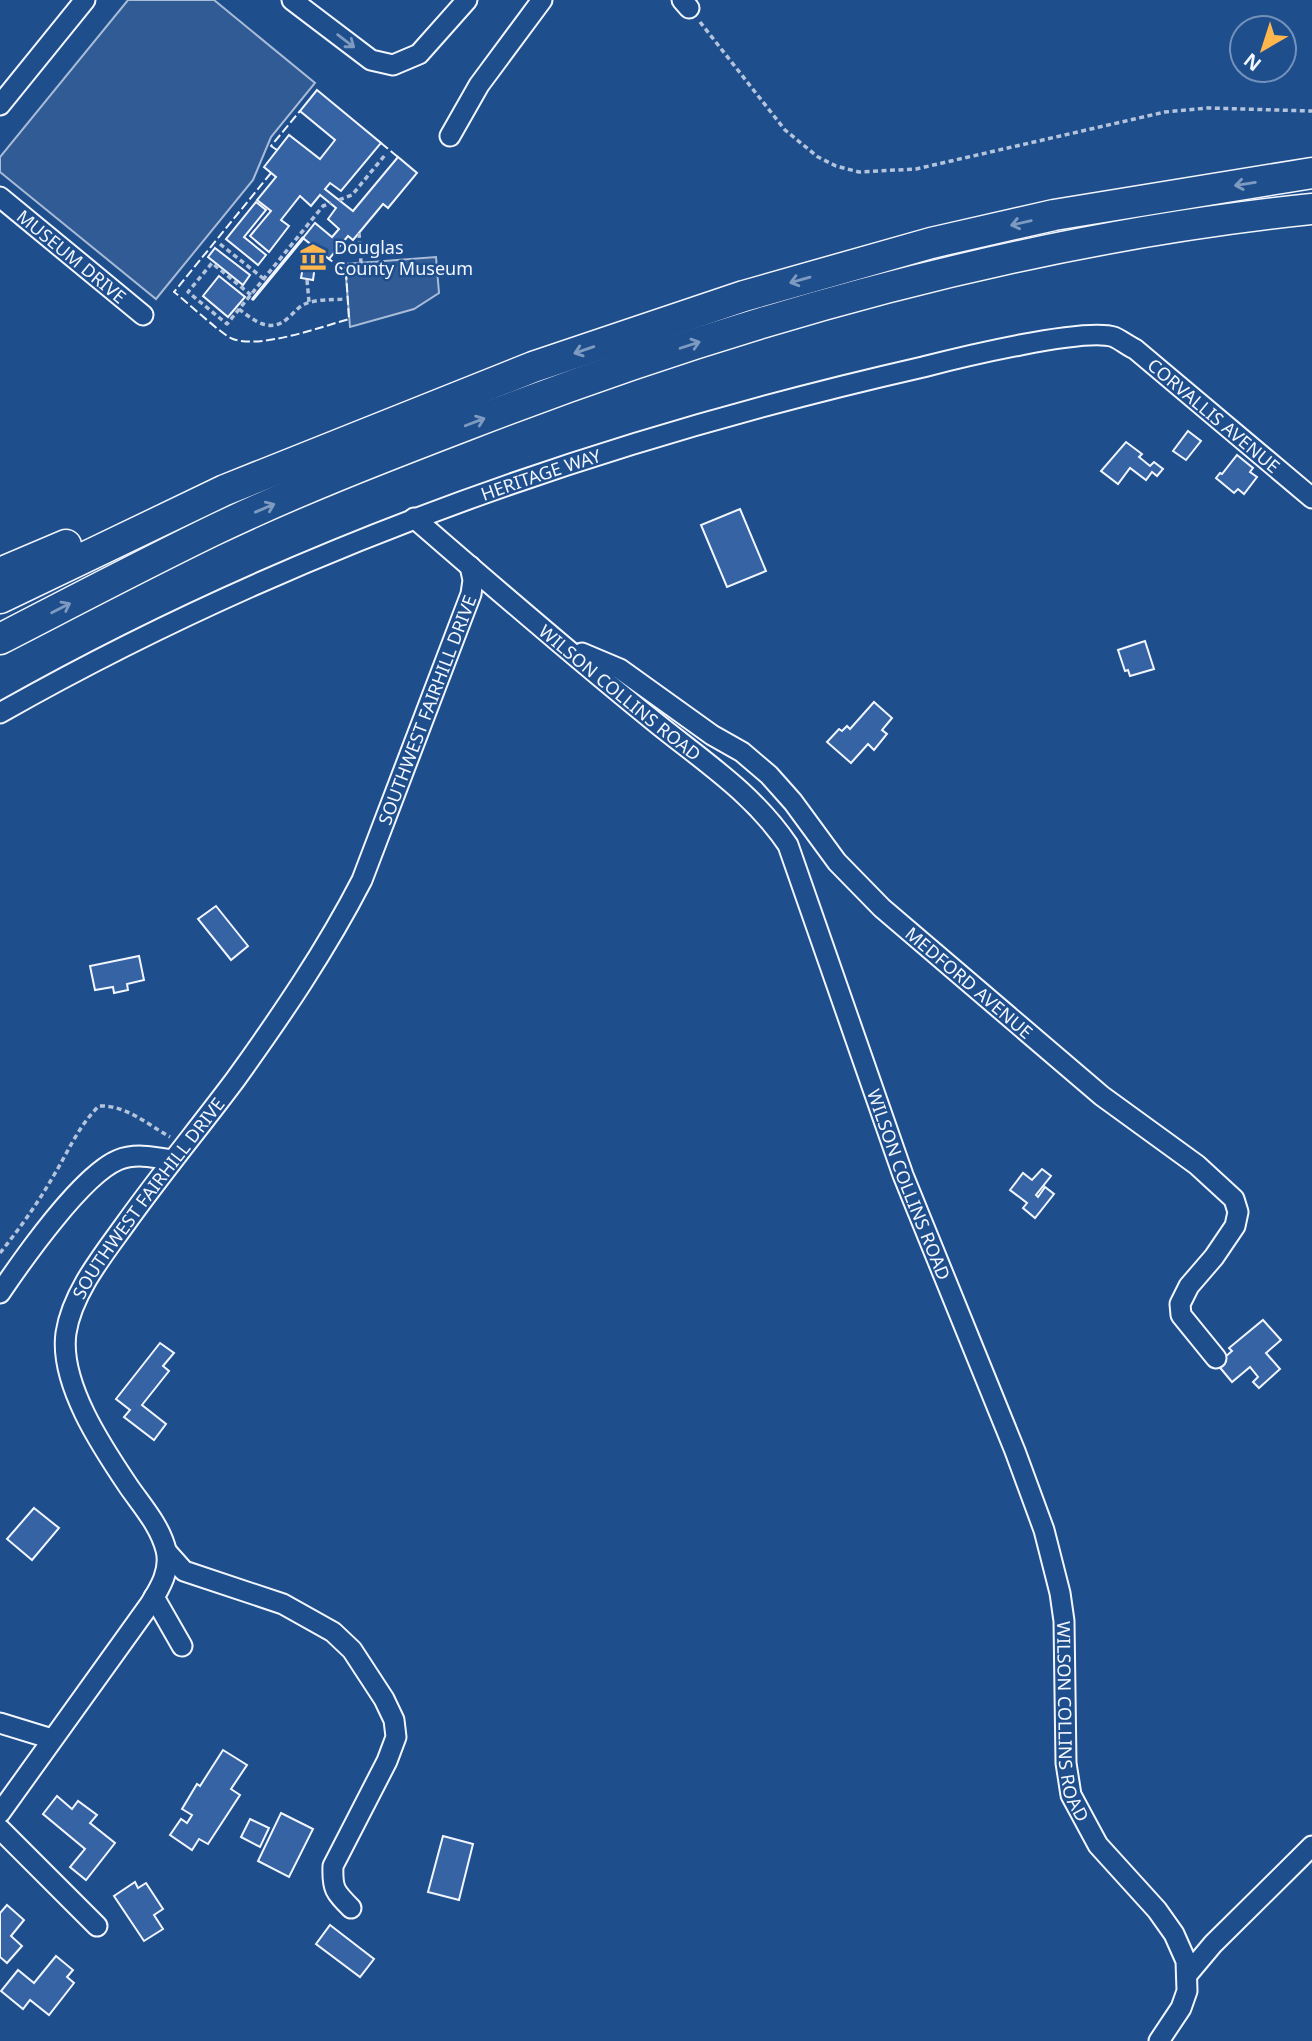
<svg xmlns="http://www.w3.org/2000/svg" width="1312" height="2041" viewBox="0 0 1312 2041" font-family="'Noto Sans',sans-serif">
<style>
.built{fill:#305b95;stroke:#a8bbd7;stroke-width:2}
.building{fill:#3563a3;stroke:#f2f6ff;stroke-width:2}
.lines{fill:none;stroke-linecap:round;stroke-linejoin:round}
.minor-casing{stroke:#f2f6ff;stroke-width:23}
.highway-casing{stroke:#f2f6ff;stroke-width:33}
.path{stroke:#b3c4dc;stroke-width:3.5;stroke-dasharray:5 3.5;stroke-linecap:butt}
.minor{stroke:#1f4e8c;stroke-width:19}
.highway{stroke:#1f4e8c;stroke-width:30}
.fence{stroke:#f2f6ff;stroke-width:2;stroke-dasharray:9 3.5;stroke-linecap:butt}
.wall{stroke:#f2f6ff;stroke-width:3.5}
.oneway{stroke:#7e9ac0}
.labels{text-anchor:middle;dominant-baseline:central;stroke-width:5;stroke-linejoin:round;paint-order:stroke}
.poi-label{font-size:18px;fill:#f2f6ff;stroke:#1f4e8c;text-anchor:start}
.street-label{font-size:18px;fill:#f2f6ff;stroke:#1f4e8c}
</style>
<rect width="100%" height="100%" fill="#1f4e8c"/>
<!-- built -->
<g class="built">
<path d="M 128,0 L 214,0 L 315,83 L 271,137 L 253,180 L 156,299 L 0,172 L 0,157 Z"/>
<path d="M 436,257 L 439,293 L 414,309 L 350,327 L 345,264 Z"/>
</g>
<!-- building -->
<g class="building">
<path d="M 317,90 L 381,143 L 341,191 L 330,183 L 325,189 L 353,211 L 398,157 L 417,173 L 388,208 L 383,204 L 353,240 L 348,236 L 329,259 L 303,238 L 315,223 L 332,237 L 339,229 L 328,219 L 336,208 L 320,195 L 311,206 L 300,196 L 281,220 L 289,226 L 269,252 L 250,236 L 271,211 L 257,200 L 276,177 L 264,167 L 289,135 L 320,159 L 335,140 L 300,111 Z"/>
<path d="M 256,202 L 266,210 L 244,237 L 266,255 L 258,265 L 226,239 Z"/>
<path d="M 215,248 L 250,275 L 243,285 L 208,257 Z"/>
<path d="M 305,256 L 316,258 L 313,280 L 301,278 Z"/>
<path d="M 219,276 L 245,297 L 228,317 L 203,296 Z"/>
<path d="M 1188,431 L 1201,441 L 1186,460 L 1173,451 Z"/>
<path d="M 1126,442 L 1142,454 L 1139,457 L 1150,466 L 1154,462 L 1163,469 L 1157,476 L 1152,472 L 1146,480 L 1130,468 L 1118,484 L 1101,471 Z"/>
<path d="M 1237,455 L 1253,468 L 1250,472 L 1257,477 L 1244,494 L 1238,489 L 1234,493 L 1216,478 L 1220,473 L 1222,474 Z"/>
<path d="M 740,509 L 766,571 L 727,587 L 701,525 Z"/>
<path d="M 1145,641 L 1154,669 L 1130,676 L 1128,670 L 1125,671 L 1118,650 Z"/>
<path d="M 874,702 L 892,718 L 882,730 L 887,734 L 874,750 L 868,744 L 851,763 L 827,742 L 839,729 L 842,731 L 847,726 L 850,729 Z"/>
<path d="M 216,906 L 248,946 L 231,960 L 198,919 Z"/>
<path d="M 139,956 L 144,980 L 127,984 L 128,990 L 114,993 L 113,987 L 95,990 L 90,966 Z"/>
<path d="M 1042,1169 L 1051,1176 L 1036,1195 L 1038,1197 L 1045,1187 L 1054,1194 L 1035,1218 L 1023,1208 L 1027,1203 L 1010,1190 L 1023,1173 L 1032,1180 Z"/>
<path d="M 1263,1320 L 1281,1340 L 1266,1353 L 1280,1369 L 1259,1388 L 1253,1382 L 1258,1377 L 1250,1367 L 1232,1382 L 1217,1364 L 1232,1351 L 1229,1348 Z"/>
<path d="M 160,1343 L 174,1353 L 163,1366 L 169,1371 L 142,1405 L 166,1424 L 154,1440 L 124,1417 L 130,1410 L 116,1399 Z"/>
<path d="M 34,1508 L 59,1528 L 32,1560 L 7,1539 Z"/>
<path d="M 223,1750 L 247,1765 L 231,1789 L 240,1795 L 208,1844 L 199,1839 L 192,1850 L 170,1835 L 181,1819 L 187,1823 L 192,1815 L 182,1809 L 197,1784 L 200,1786 Z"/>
<path d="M 57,1796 L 72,1809 L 78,1801 L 97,1815 L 90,1823 L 115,1843 L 86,1880 L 70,1867 L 85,1849 L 43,1814 Z"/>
<path d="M 281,1813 L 313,1829 L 289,1877 L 258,1861 Z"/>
<path d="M 250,1819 L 269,1828 L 260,1847 L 241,1837 Z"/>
<path d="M 443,1836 L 473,1844 L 459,1900 L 428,1892 Z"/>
<path d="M 135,1882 L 138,1888 L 146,1883 L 163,1909 L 154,1915 L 163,1929 L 144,1941 L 114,1896 Z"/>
<path d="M 7,1905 L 24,1920 L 11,1936 L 22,1946 L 7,1963 L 0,1957 L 0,1913 Z"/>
<path d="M 330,1925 L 374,1959 L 360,1977 L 316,1944 Z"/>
<path d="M 56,1956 L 73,1970 L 67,1977 L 74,1983 L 49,2015 L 30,2000 L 23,2009 L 1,1991 L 18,1970 L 34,1983 Z"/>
</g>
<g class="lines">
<defs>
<g id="minor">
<path d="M 292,0 L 371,60 L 393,65 L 419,54 L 467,0"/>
<path d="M 682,0 L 689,8"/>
<path d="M 0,105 L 85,0"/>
<path d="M 450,136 L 479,85 L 542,0"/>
<path id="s1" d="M 0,197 L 143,315"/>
<path id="s2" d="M 414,518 C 494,587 573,656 655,722 C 703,761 753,793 788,845 L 903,1175 L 1015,1451 L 1044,1530 L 1060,1593 L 1064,1621 L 1066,1763 L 1071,1795 L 1098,1845 L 1157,1910 L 1174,1934 L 1186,1961 L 1187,1991 L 1181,2008 L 1159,2041"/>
<path id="s3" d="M 582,653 L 620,669 L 712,735 L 742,752 L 769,775 L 793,802 L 837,862 L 882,908 L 1102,1096 L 1197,1165 L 1234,1199 L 1238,1212 L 1235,1226 L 1214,1257 L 1189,1286 L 1180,1304 L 1181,1315 L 1216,1358"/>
<path id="s4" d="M 0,713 C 287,550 602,440 923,367 C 958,358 1085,327 1114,337 C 1121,340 1128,346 1135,349 L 1312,498"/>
<path d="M 0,1293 C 23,1259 82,1175 118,1160 C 135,1153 154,1157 172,1160"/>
<path d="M 167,1552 L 184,1571 L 283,1604 L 333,1632 L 352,1650 L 384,1699 L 394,1720 L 396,1737 L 387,1761 L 333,1866 C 332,1889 335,1892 351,1908"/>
<path d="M 154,1597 L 182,1646"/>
<path d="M 0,1723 L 52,1739"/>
<path id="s5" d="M 0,1813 L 150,1604 C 160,1588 171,1570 166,1550 C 160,1526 143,1507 129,1487 C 102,1447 59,1383 66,1333 C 72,1293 103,1255 126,1223 C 161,1174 199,1128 235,1080 C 281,1016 326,950 362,880 L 471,594 L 473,580 L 470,566"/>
<path d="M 0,1829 L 97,1926"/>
<path d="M 1187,1975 L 1213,1944 L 1312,1846"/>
</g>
<g id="highway">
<path d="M 0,573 L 66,545"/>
<path d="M 0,598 L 225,490 L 533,367 L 744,296 L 931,243 L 1054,215 L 1312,173"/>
<path d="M 0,639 C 70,603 140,566 212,531 C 295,491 383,457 469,424 C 740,319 1023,239 1312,209"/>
</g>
</defs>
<!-- minor casing -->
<use href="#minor" class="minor-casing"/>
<!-- highway casing -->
<use href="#highway" class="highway-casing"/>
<!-- path -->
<g class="path">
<path d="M 700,22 L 785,130 L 818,157 L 836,166 L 859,172 L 916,169 L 1165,112 L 1207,108 L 1312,111"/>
<path d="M 339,200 L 352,195 L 385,155"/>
<path d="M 359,233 L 361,263"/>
<path d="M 220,244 L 264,279"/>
<path d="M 307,280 L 309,302"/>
<path d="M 251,295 L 212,263 L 188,292 L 227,324 L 323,206 L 331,203"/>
<path d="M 239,309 C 254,321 271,334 288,318 C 294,313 298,307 305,304 C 316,299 332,300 344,299"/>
<path d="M 0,1253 C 20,1228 38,1203 54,1175 C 68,1152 79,1125 99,1106 C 126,1105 147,1124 170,1137"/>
</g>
<!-- minor -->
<use href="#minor" class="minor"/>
<!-- highway -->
<use href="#highway" class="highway"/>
<!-- fence -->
<g class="fence">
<path d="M 381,143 L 398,157"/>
<path d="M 277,150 L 271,146 L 300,111"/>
<path d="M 271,173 L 174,292 C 185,300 223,336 233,339 C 261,349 321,327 349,319 L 346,272 L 329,259"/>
</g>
<!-- wall -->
<path class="wall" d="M 253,299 L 303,238"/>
</g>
<!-- one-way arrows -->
<defs><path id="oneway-shaft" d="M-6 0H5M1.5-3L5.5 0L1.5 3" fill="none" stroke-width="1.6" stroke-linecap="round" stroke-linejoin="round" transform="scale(1.75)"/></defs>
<g class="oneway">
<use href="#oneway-shaft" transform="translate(346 41) rotate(37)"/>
<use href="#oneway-shaft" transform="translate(1245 184) rotate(171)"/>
<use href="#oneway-shaft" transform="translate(1021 223) rotate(167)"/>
<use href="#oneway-shaft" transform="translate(800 280) rotate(164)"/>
<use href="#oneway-shaft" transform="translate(690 345) rotate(-18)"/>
<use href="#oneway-shaft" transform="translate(584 350) rotate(161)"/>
<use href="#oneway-shaft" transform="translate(475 422) rotate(-21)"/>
<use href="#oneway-shaft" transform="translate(265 508) rotate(-23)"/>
<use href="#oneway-shaft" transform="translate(61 608) rotate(-27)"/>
</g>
<!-- icons -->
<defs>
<symbol id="museum-bare" viewBox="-9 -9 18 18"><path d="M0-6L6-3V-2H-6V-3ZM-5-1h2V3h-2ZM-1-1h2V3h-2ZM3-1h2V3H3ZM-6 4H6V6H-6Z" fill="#ffb74d" stroke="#1f4e8c" stroke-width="2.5" paint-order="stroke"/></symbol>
</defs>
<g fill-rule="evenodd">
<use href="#museum-bare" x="294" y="238" width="38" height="38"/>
</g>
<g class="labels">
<!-- poi labels -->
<g class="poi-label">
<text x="334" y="247">Douglas<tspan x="334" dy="21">County Museum</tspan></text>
</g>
<!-- street labels -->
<g class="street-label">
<text stroke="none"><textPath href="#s1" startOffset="93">MUSEUM DRIVE</textPath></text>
<text stroke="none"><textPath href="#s4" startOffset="1311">CORVALLIS AVENUE</textPath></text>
<text stroke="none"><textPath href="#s4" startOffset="592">HERITAGE WAY</textPath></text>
<text stroke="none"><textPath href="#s2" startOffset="270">WILSON COLLINS ROAD</textPath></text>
<text stroke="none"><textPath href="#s5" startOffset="1284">SOUTHWEST FAIRHILL DRIVE</textPath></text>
<text stroke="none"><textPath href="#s3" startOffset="514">MEDFORD AVENUE</textPath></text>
<text stroke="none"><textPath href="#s2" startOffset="858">WILSON COLLINS ROAD</textPath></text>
<text stroke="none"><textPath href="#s5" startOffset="718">SOUTHWEST FAIRHILL DRIVE</textPath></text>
<text stroke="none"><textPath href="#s2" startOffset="1424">WILSON COLLINS ROAD</textPath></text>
</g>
</g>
<!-- north arrow -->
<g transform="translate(1263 49) rotate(219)"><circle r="33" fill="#1f4e8c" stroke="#7391ba" stroke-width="2"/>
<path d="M0-5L12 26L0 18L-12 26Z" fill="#ffb74d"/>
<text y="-10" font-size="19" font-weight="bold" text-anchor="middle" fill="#f2f6ff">N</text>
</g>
</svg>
